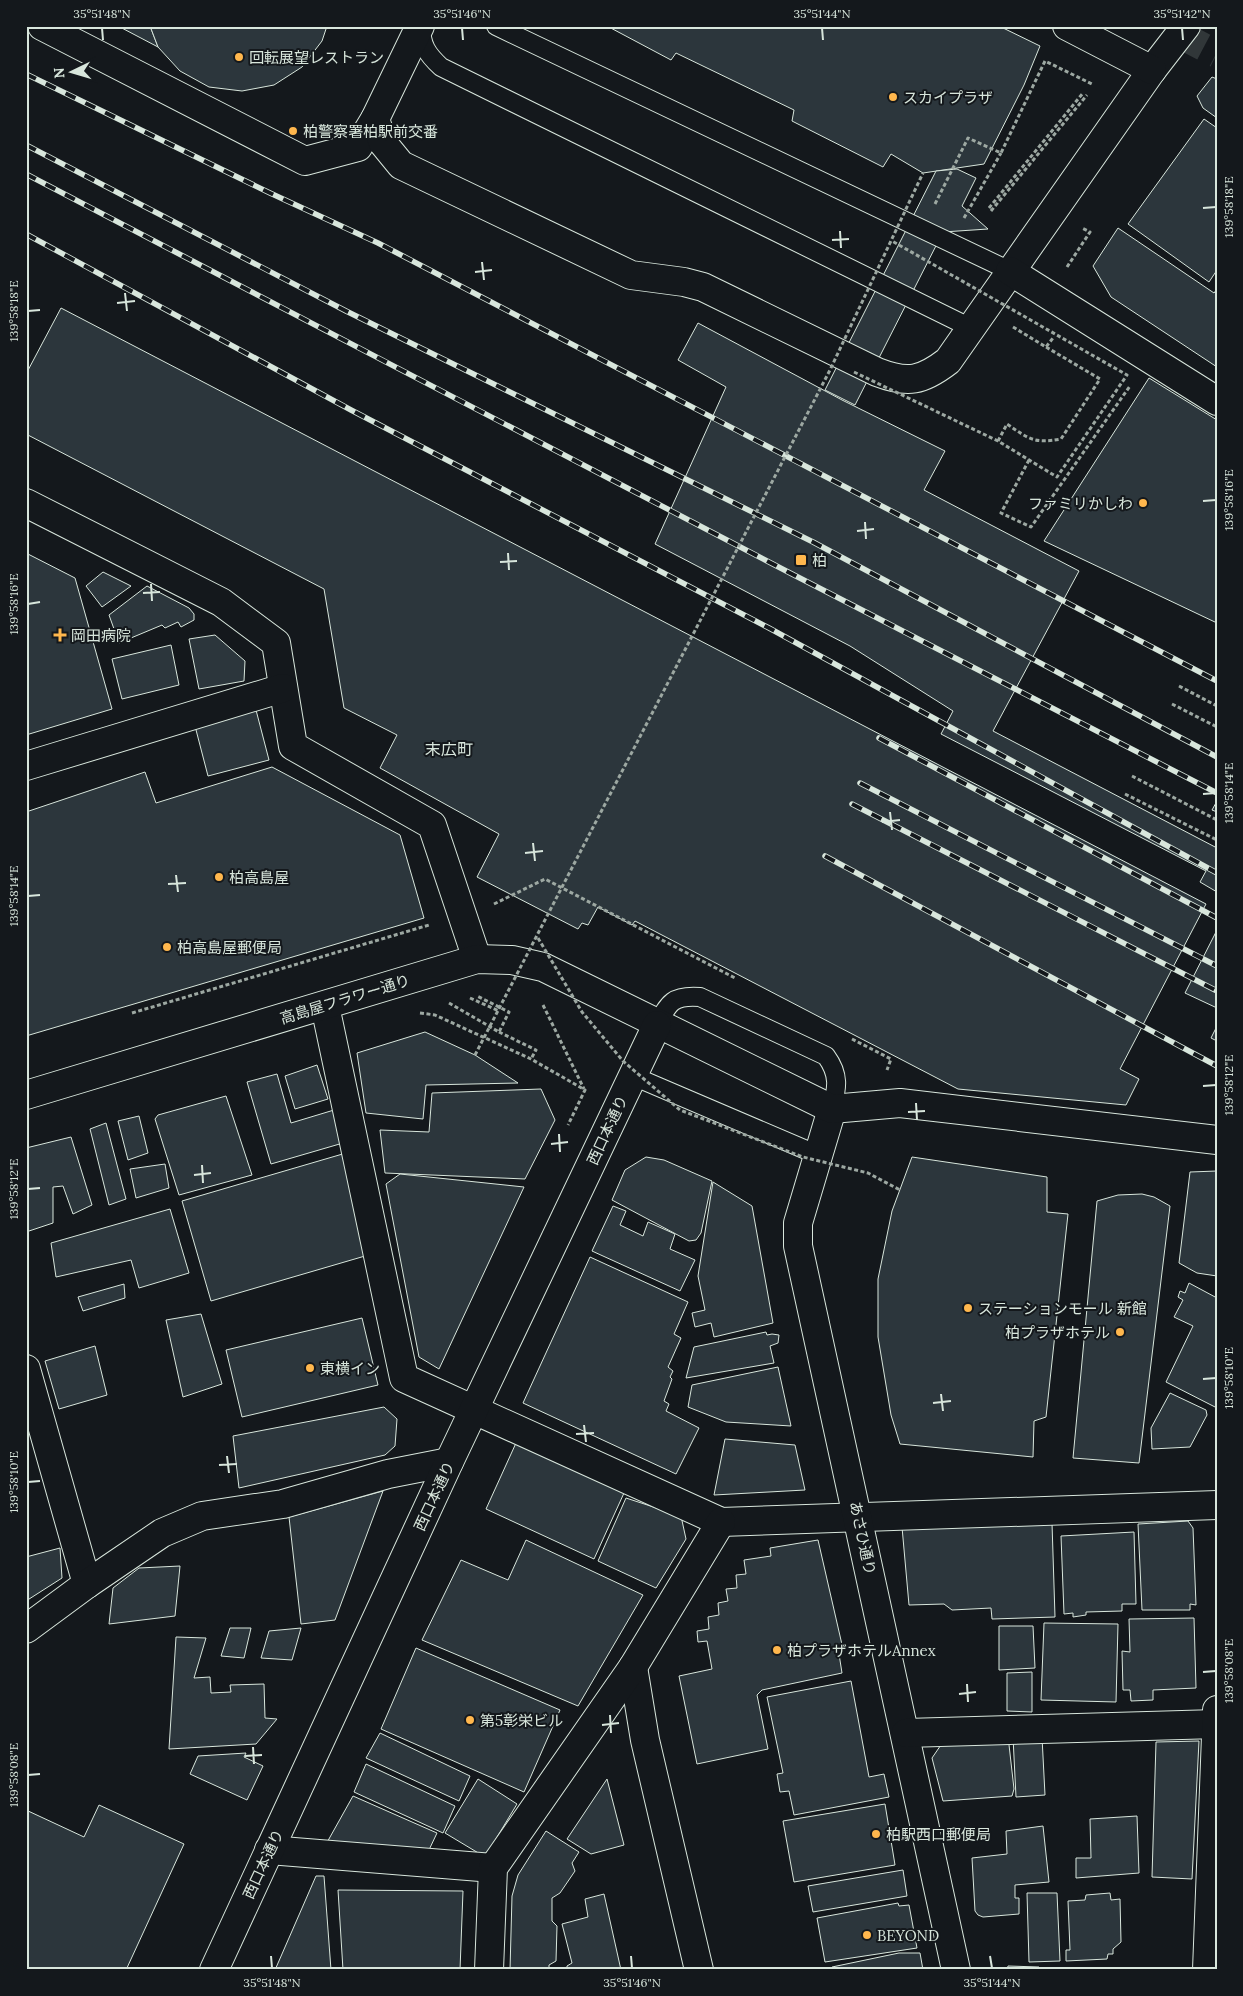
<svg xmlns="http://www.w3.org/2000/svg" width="1243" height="1996" viewBox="0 0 1243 1996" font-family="Lora,'Noto Sans JP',serif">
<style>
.building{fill:#2c363c;stroke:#d8e6dc}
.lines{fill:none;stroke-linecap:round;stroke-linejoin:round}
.street-tunnel{stroke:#313739;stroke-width:28;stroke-dasharray:28 14;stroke-linecap:butt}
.lane-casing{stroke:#d8e6dc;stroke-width:20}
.street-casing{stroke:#d8e6dc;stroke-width:30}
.secondary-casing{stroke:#d8e6dc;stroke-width:30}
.path{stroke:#9da8a2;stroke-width:3;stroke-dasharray:4 2.5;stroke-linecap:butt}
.lane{stroke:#14181c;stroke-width:18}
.street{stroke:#14181c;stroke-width:28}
.secondary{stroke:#14181c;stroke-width:28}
.rail-casing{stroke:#d8e6dc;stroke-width:5.5}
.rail{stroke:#14181c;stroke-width:4;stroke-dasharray:11;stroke-linecap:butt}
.path-bridge{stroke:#9da8a2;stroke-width:3;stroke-dasharray:4 2.5;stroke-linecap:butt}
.ticks{fill:none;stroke:#d8e6dc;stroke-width:2}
.poi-dot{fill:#ffb74d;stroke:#14181c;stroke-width:2}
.labels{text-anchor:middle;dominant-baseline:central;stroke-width:4;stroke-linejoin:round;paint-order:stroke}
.poi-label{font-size:15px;fill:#d8e6dc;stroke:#14181c;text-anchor:start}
.street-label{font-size:15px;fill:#d8e6dc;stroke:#14181c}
.neighbourhood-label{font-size:16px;fill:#d8e6dc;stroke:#14181c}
.neatline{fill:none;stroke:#d8e6dc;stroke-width:2}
.ticks-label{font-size:12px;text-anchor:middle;fill:#d8e6dc}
</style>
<rect width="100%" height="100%" fill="#14181c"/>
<!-- building -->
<g class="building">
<path d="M 118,26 L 150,26 L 158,47 Z"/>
<path d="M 150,26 L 327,26 L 322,41 L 302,67 L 274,85 L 242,91 L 209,87 L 180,71 L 158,47 Z"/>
<path d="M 607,26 L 999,26 L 1040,46 L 1024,85 L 984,164 L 923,173 L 891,154 L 883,167 L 792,121 L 794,110 L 676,53 L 671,60 Z"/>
<path d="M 1212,77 L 1217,79 L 1217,118 L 1203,108 L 1197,96 Z"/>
<path d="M 1204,119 L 1217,128 L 1217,270 L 1209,282 L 1128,224 Z"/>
<path d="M 957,169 L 976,178 L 962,206 L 988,229 L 943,232 L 855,405 L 825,390 L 936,171 Z"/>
<path d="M 1118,228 L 1214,293 L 1217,289 L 1217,367 L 1111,297 L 1093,266 Z"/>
<path d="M 61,308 L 1206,904 L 1120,1069 L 1139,1079 L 1126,1105 L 958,1089 L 635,921 L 632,925 L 598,907 L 588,925 L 582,923 L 578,929 L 477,877 L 499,834 L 380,768 L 397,735 L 344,708 L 324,589 L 26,434 L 26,374 Z"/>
<path d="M 698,323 L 842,400 L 945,451 L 924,490 L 1079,571 L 993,731 L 1217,848 L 1217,892 L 1200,882 L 1206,871 L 941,734 L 953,711 L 850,646 L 655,544 L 726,387 L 678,360 Z"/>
<path d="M 1149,378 L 1217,420 L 1217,623 L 1044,541 Z"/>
<path d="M 26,553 L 75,578 L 112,709 L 26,735 Z"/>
<path d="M 103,572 L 131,586 L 102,607 L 86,586 Z"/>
<path d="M 147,586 L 189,608 L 194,614 L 194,620 L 181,627 L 178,622 L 165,628 L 162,625 L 119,643 L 109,615 Z"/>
<path d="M 215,635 L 245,661 L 244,681 L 199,689 L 189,639 Z"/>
<path d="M 171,645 L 179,685 L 122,699 L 112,659 Z"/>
<path d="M 256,710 L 269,760 L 208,776 L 195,726 Z"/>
<path d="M 272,767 L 400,835 L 424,918 L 26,1036 L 26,812 L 145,772 L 156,803 Z"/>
<path d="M 1217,801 L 1217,812 L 1212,810 Z"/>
<path d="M 1217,930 L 1217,1008 L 1185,993 Z"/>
<path d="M 1217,1026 L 1217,1041 L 1211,1038 Z"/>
<path d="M 425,1032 L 475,1055 L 518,1083 L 426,1085 L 423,1119 L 366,1113 L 357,1053 Z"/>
<path d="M 317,1065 L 328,1099 L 295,1109 L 285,1076 Z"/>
<path d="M 277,1074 L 291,1123 L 334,1110 L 343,1143 L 271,1164 L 247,1082 Z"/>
<path d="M 541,1089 L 555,1120 L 525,1179 L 385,1173 L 380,1130 L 429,1132 L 432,1093 Z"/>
<path d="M 226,1096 L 252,1175 L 179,1195 L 155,1119 L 158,1115 Z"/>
<path d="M 139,1116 L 148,1153 L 128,1160 L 118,1121 Z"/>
<path d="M 106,1123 L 126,1199 L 109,1205 L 90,1129 Z"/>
<path d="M 71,1137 L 92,1205 L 73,1214 L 63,1186 L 53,1187 L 53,1223 L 26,1232 L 26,1148 Z"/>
<path d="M 346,1153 L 365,1256 L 211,1301 L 182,1201 Z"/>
<path d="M 646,1157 L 664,1160 L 712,1181 L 701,1233 L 696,1240 L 689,1241 L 612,1200 L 625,1170 Z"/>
<path d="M 912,1157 L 1047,1177 L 1047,1212 L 1068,1214 L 1046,1417 L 1034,1421 L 1033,1457 L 900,1444 L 891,1415 L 878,1337 L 878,1279 L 892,1211 Z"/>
<path d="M 165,1164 L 169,1188 L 136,1198 L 130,1169 Z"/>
<path d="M 1217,1171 L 1217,1276 L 1197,1273 L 1179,1263 L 1190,1172 Z"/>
<path d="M 400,1174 L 524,1187 L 439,1369 L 419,1357 L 386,1184 Z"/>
<path d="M 713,1182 L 752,1206 L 773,1323 L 714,1337 L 711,1323 L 695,1327 L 692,1313 L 705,1310 L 698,1276 Z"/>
<path d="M 1142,1194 L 1154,1197 L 1170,1206 L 1139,1463 L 1073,1458 L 1097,1201 L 1118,1195 Z"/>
<path d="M 613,1206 L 626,1211 L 620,1225 L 643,1236 L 648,1222 L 675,1234 L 670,1249 L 695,1260 L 680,1291 L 592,1251 Z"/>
<path d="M 170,1209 L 189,1273 L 139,1288 L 131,1260 L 56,1277 L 51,1243 Z"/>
<path d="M 590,1257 L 688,1302 L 674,1334 L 681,1338 L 668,1367 L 673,1371 L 670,1377 L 672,1379 L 664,1401 L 669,1404 L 666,1411 L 699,1428 L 676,1474 L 523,1403 Z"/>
<path d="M 1189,1283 L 1217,1298 L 1217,1408 L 1166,1382 L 1193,1326 L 1174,1317 L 1183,1300 L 1178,1297 L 1180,1291 L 1185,1293 Z"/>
<path d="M 124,1284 L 125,1298 L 83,1311 L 78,1297 Z"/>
<path d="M 201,1314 L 222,1384 L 183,1397 L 166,1320 Z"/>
<path d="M 362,1318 L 378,1385 L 242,1417 L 226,1350 Z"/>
<path d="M 766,1332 L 767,1335 L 772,1334 L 779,1335 L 778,1343 L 770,1346 L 774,1363 L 686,1378 L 694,1347 Z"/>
<path d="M 95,1346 L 107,1395 L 59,1409 L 45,1361 Z"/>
<path d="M 778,1367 L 791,1426 L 726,1422 L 688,1407 L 692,1385 Z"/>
<path d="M 1170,1393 L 1206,1410 L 1207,1415 L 1190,1447 L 1152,1449 L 1151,1428 Z"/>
<path d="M 384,1407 L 397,1419 L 395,1446 L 385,1455 L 239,1488 L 233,1436 Z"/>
<path d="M 725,1439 L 795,1445 L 805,1490 L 714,1495 Z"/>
<path d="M 516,1443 L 624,1493 L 594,1559 L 486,1509 Z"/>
<path d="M 383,1491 L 335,1620 L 301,1624 L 289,1517 Z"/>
<path d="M 626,1498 L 681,1516 L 686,1539 L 656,1588 L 598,1561 Z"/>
<path d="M 1188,1521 L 1193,1528 L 1196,1605 L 1190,1604 L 1190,1610 L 1142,1610 L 1138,1524 Z"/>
<path d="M 1052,1523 L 1055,1617 L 992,1619 L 991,1608 L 952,1610 L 944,1604 L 909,1605 L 902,1527 Z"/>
<path d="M 1134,1532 L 1136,1604 L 1122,1604 L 1122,1611 L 1086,1612 L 1086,1615 L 1073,1617 L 1073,1613 L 1064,1614 L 1061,1536 Z"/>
<path d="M 526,1540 L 643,1595 L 578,1706 L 422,1640 L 461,1560 L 508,1580 Z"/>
<path d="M 818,1540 L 843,1649 L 839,1654 L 842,1673 L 762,1690 L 757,1695 L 768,1749 L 697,1764 L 679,1676 L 712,1669 L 707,1641 L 698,1642 L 697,1631 L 709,1629 L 708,1617 L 719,1615 L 718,1603 L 728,1601 L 726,1589 L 737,1588 L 736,1575 L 746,1574 L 744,1560 L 771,1556 L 770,1548 Z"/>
<path d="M 60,1548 L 62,1578 L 26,1601 L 26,1557 Z"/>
<path d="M 180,1566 L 175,1616 L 109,1624 L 113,1588 L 139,1568 Z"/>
<path d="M 1194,1618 L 1196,1688 L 1153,1690 L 1153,1700 L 1131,1701 L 1130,1690 L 1123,1690 L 1122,1651 L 1130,1652 L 1129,1619 Z"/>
<path d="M 1044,1623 L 1118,1624 L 1116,1702 L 1041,1700 Z"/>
<path d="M 999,1626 L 1033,1626 L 1035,1668 L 999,1670 Z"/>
<path d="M 230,1628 L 251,1628 L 244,1658 L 221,1656 Z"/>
<path d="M 301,1628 L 292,1660 L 261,1658 L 269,1631 Z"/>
<path d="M 176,1637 L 206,1638 L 194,1678 L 210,1677 L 211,1693 L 231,1692 L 230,1685 L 264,1684 L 265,1718 L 277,1719 L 256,1744 L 169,1749 Z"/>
<path d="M 416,1648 L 560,1710 L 524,1792 L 381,1729 Z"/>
<path d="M 1032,1672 L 1032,1712 L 1007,1711 L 1007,1673 Z"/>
<path d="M 851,1681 L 869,1777 L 884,1774 L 889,1797 L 794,1815 L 789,1791 L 780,1792 L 777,1774 L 783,1773 L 767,1697 Z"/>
<path d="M 380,1733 L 470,1776 L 459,1801 L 366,1758 Z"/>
<path d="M 1008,1736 L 1014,1789 L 1012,1796 L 943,1801 L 932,1758 L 945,1739 Z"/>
<path d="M 1013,1737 L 1042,1737 L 1045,1795 L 1016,1797 Z"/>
<path d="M 1199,1741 L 1192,1879 L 1152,1877 L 1156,1742 Z"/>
<path d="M 246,1753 L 244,1757 L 263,1766 L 247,1800 L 190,1774 L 198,1756 Z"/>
<path d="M 366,1764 L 455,1806 L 443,1833 L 354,1792 Z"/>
<path d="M 478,1779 L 517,1804 L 485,1857 L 445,1833 Z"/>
<path d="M 607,1779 L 624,1845 L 591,1854 L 567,1839 Z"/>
<path d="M 353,1796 L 437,1833 L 428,1852 L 325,1846 Z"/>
<path d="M 885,1804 L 895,1865 L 794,1882 L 783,1821 Z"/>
<path d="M 99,1805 L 184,1844 L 126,1970 L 26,1970 L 26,1810 L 84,1837 Z"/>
<path d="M 1137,1816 L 1139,1873 L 1076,1878 L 1076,1858 L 1091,1858 L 1090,1819 Z"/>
<path d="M 1043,1826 L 1049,1882 L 1015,1885 L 1015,1898 L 1019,1898 L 1019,1914 L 983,1917 L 978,1915 L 975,1911 L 972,1858 L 1007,1854 L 1006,1831 Z"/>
<path d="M 546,1831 L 579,1852 L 572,1863 L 575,1871 L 560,1893 L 552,1898 L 552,1921 L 557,1926 L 556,1961 L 549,1965 L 549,1970 L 510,1970 L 512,1896 L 518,1875 Z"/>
<path d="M 903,1870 L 907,1896 L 813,1912 L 808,1886 Z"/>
<path d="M 316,1876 L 324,1876 L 331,1970 L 275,1970 Z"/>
<path d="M 338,1890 L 463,1891 L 460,1970 L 343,1970 Z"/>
<path d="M 1027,1893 L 1057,1893 L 1060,1961 L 1029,1962 Z"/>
<path d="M 1110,1893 L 1111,1900 L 1120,1899 L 1121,1942 L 1113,1949 L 1113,1954 L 1108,1954 L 1107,1959 L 1066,1961 L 1066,1950 L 1070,1950 L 1068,1901 L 1085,1900 L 1086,1895 Z"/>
<path d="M 604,1894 L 621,1970 L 567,1970 L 567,1966 L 572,1963 L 562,1924 L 588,1917 L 585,1899 Z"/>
<path d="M 898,1903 L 899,1906 L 909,1905 L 917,1948 L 825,1962 L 817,1918 Z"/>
<path d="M 899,1953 L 920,1953 L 923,1970 L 832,1970 L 832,1967 Z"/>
<path d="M 1008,1966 L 1039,1967 L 1039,1970 L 1007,1970 Z"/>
</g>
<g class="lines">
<!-- street-tunnel -->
<path class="street-tunnel" d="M 1179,34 L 1217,54"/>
<defs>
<g id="lane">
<path d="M 421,26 C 421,45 427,54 441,67 L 971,328"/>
<path d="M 496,26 L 1010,271"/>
<path d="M 657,1025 C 669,1002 673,995 700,997 L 826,1056 C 840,1075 837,1088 832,1109"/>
<path d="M 633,1076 L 818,1155"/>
</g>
<g id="street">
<path d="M 42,26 L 305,161 L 358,147 L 375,119"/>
<path d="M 420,26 L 375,119 L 383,143 L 401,165 L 631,275 L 684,282 L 703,287 L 877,372 C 908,384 922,381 948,361 L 1152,70 L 1186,26"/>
<path d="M 1067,26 L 1152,70"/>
<path d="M 1010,271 L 1217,401"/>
<path d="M 26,503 L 221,602 L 276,643 L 293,746 L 432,825 L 477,959"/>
<path d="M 26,766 L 283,688"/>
<path d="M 325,1006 L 404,1378 L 721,1522 L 1217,1505"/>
<path d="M 832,1109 L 798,1223 L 798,1246 L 956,1970"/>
<path d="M 26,1369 L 87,1584"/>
<path d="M 26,1629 L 87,1584 L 162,1533 L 202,1516 L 283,1504 L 388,1474 L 449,1462"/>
<path d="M 633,1667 L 645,1740 L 699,1970"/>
<path d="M 906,1733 L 1217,1724"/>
<path d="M 269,1850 L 493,1868"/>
<path d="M 489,1970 L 493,1868 L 633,1667 L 721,1522"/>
<path d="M 1207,1970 L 1217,1710"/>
</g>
<g id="secondary">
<path d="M 26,1095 L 477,959 L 512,960 L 543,967 L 832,1109 L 900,1103 L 1217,1140"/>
<path d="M 214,1970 L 449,1462 L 657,1025"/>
</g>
</defs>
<!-- lane casing -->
<use href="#lane" class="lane-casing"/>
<!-- street casing -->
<use href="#street" class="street-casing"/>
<!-- secondary casing -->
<use href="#secondary" class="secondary-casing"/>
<!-- path -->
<g class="path">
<path d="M 935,204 L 968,138 L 1001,153 L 1045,61 L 1092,84"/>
<path d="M 989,208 L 1083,93"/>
<path d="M 991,211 L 1087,95"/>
<path d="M 964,218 L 1001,153"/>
<path d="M 1067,267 L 1090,232 L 1082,228"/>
<path d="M 1013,327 L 1046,347 L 1053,338"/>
<path d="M 998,441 L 1007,424 C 1029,439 1034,444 1061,439 L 1100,379 L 1046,347"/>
<path d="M 1029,460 L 1001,513 L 1031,527 L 1130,386"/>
<path d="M 1179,686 L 1217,706"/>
<path d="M 1172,704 L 1217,727"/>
<path d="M 1132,776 L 1217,820"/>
<path d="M 1125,794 L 1217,840"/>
<path d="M 494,904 L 545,879 L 735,978"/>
<path d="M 470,998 L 499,1011"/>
<path d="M 449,1003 L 499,1032 L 509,1012 L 477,996"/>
<path d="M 543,1005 L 584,1089"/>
<path d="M 132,1013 L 429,925"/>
<path d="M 420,1013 L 435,1015 L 531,1059 L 585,1090 L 568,1125"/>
<path d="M 499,1032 L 536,1050 L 531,1059"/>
<path d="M 852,1039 L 891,1059 L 887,1070"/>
</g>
<!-- lane -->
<use href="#lane" class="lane"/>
<!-- street -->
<use href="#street" class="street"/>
<!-- secondary -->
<use href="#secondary" class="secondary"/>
<defs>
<g id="rail">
<path d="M 26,74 L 270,193 L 378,243 L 1217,681"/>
<path d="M 26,145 L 346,311 L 813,542 L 1217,757"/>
<path d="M 26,174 L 792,574 L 1217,793"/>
<path d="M 26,234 L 351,410 L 769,628 L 1217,873"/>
<path d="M 879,738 L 1217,918"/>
<path d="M 860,783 L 1217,966"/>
<path d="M 852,804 L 1217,991"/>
<path d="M 825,856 L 1217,1066"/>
</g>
</defs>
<!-- rail casing -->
<use href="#rail" class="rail-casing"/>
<!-- rail -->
<use href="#rail" class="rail"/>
<!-- path-bridge -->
<g class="path-bridge">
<path d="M 854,372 L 998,441 L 1057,477 L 1127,375 L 892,241"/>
<path d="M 538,938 L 582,1012 L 623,1061 L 680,1110 L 803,1157 L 868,1173 L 900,1190"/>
<path d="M 475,1055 L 830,370 L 923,173"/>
</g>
</g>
<!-- ticks -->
<path class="ticks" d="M 102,28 L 103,40M 462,28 L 463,40M 822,28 L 823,40M 1182,28 L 1183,40M 1203,208 L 1216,207M 840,231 L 841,248M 832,240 L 849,239M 482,262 L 484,280M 475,272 L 492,270M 125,293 L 127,311M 117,303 L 135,301M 28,311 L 40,310M 1203,501 L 1216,500M 865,522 L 866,539M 857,531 L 874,529M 508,553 L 509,570M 500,562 L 517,561M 151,584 L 152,601M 143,593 L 160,592M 28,604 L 40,602M 1203,794 L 1216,793M 890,812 L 892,830M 882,822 L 900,820M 533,843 L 535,861M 525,853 L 543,851M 176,875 L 178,892M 168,884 L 186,883M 28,896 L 40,895M 1203,1086 L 1216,1085M 916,1103 L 917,1120M 908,1112 L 925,1111M 559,1134 L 560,1152M 551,1144 L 568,1142M 202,1165 L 203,1183M 194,1175 L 211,1173M 28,1189 L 40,1188M 1203,1379 L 1216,1378M 941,1394 L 943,1411M 933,1403 L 951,1401M 584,1425 L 586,1442M 576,1434 L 594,1433M 227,1456 L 229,1473M 219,1465 L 237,1464M 28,1482 L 40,1481M 1203,1672 L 1216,1671M 967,1684 L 968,1702M 959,1694 L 976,1692M 610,1715 L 611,1733M 602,1725 L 619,1723M 253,1747 L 254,1764M 245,1756 L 262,1755M 28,1775 L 40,1774M 271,1956 L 272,1968M 631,1956 L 632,1968M 990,1956 L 992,1968"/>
<!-- markers -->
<g class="poi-dot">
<circle cx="239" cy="57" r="5"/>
<circle cx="893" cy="97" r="5"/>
<circle cx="293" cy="131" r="5"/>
<circle cx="1143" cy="503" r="5"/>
<rect x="795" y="554" width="12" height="12" rx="2.5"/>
<path d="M57.5 627.5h5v5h5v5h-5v5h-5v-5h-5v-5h5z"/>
<circle cx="219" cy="877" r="5"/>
<circle cx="167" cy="947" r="5"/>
<circle cx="968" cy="1308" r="5"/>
<circle cx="1120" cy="1332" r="5"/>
<circle cx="310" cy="1368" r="5"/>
<circle cx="777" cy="1650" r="5"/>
<circle cx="470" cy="1720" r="5"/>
<circle cx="876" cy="1834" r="5"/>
<circle cx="867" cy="1935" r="5"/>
</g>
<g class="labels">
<!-- poi labels -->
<g class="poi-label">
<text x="249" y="57">回転展望レストラン</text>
<text x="903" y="97">スカイプラザ</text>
<text x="303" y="131">柏警察署柏駅前交番</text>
<text x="1133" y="503" text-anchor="end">ファミリかしわ</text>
<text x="812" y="560">柏</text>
<text x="71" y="635">岡田病院</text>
<text x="229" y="877">柏高島屋</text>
<text x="177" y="947">柏高島屋郵便局</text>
<text x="978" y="1308">ステーションモール 新館</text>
<text x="1110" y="1332" text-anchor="end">柏プラザホテル</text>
<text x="320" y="1368">東横イン</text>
<text x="787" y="1650">柏プラザホテルAnnex</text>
<text x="480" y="1720">第5彰栄ビル</text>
<text x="886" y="1834">柏駅西口郵便局</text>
<text x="877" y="1935">BEYOND</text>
</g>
<!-- street labels -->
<g class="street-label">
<text transform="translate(345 999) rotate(-17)">高島屋フラワー通り</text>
<text transform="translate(607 1130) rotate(-65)">西口本通り</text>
<text transform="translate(434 1496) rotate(-65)">西口本通り</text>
<text transform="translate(863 1538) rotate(78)">あさひ通り</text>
<text transform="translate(263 1864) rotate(-65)">西口本通り</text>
</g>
<!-- neighbourhood labels -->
<g class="neighbourhood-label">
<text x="449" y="749">末広町</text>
</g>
</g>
<!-- border -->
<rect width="1243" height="1996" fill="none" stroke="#14181c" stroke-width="55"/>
<!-- north arrow -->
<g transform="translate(72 72) rotate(265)" stroke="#14181c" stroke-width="4" paint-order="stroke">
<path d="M0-4L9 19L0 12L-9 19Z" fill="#d8e6dc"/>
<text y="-8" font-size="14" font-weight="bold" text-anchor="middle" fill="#d8e6dc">N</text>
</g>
<rect x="28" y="28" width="1188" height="1940" class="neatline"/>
<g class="ticks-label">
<text x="102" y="18">35°51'48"N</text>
<text x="462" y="18">35°51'46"N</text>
<text x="822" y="18">35°51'44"N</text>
<text x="1182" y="18">35°51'42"N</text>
<text transform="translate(1229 207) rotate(-90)" y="4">139°58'18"E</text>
<text transform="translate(14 311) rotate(-90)" y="4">139°58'18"E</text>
<text transform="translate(1229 500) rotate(-90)" y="4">139°58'16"E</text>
<text transform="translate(14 604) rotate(-90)" y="4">139°58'16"E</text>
<text transform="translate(1229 793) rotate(-90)" y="4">139°58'14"E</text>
<text transform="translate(14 896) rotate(-90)" y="4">139°58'14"E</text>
<text transform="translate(1229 1085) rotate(-90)" y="4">139°58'12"E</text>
<text transform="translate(14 1189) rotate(-90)" y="4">139°58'12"E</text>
<text transform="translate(1229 1378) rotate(-90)" y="4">139°58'10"E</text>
<text transform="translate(14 1482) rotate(-90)" y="4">139°58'10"E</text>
<text transform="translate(1229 1671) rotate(-90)" y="4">139°58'08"E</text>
<text transform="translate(14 1775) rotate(-90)" y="4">139°58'08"E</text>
<text x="272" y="1987">35°51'48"N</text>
<text x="632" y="1987">35°51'46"N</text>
<text x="992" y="1987">35°51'44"N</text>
</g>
</svg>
